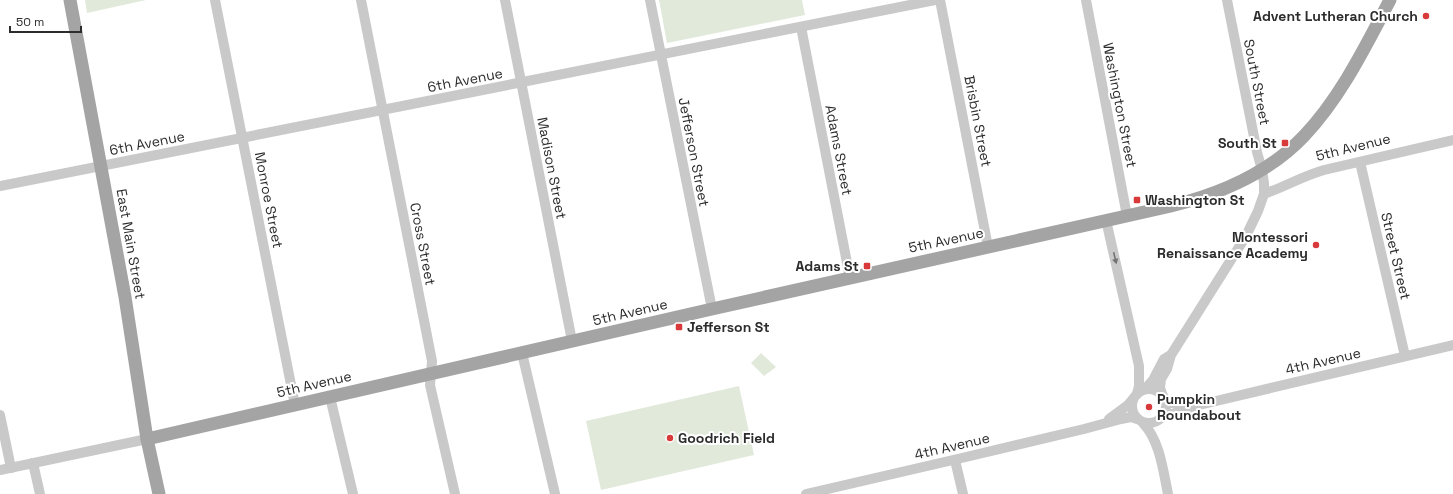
<svg xmlns="http://www.w3.org/2000/svg" width="1453" height="494" viewBox="0 0 1453 494" font-family="'Space Grotesk',sans-serif">
<style>
.green{fill:#e1e9da}
.lines{fill:none;stroke-linecap:round;stroke-linejoin:round}
.minor{stroke:#c9c9c9;stroke-width:10}
.major{stroke:#a4a4a4;stroke-width:13}
.oneway{fill:#737373}
.poi-dot{fill:#d8393b;stroke:#fff;stroke-width:1.5}
.labels{text-anchor:middle;dominant-baseline:central;stroke-width:4;stroke-linejoin:round;paint-order:stroke}
.poi-label{font-size:14px;font-weight:bold;fill:#2c2c2c;stroke:#fff;text-anchor:end}
.street-label{font-size:14px;fill:#2c2c2c;stroke:#fff}
</style>
<rect width="100%" height="100%" fill="#fff"/>
<!-- green -->
<g class="green">
<path d="M 85,0 L 146,0 L 87,13 Z"/>
<path d="M 659,0 L 802,0 L 805,15 L 667,43 Z"/>
<path d="M 761,353 L 776,367 L 764,376 L 751,363 Z"/>
<path d="M 739,386 L 754,455 L 601,490 L 586,421 Z"/>
</g>
<g class="lines">
<!-- minor -->
<g class="minor">
<path d="M 215,0 L 295,405"/>
<path d="M 361,0 L 432,361 L 430,385 L 455,494"/>
<path d="M 505,0 L 572,341"/>
<path d="M 650,0 L 712,309"/>
<path d="M 940,0 L 988,247"/>
<path d="M 1086,0 L 1127,216"/>
<path d="M 801,27 L 850,278"/>
<path d="M 1360,162 L 1405,356"/>
<path d="M 0,186 L 935,0"/>
<path d="M 1264,194 C 1284,187 1303,176 1324,170 L 1453,140"/>
<path d="M 1106,220 L 1139,366 L 1139,386 L 1137,394"/>
<path d="M 522,353 L 555,494"/>
<circle cx="1149" cy="406" r="17"/>
<path d="M 1145,389 L 1153,380 L 1164,359 L 1169,356"/>
<path d="M 1163,396 L 1160,388 L 1161,379 L 1167,369 L 1171,355 L 1246,236 L 1258,211 L 1264,194 L 1264,183 L 1262,170 L 1257,152 L 1227,0"/>
<path d="M 330,397 L 353,494"/>
<path d="M 1166,401 L 1172,403 L 1193,405"/>
<path d="M 0,415 L 11,468"/>
<path d="M 1163,417 L 1199,405 L 1453,345"/>
<path d="M 1109,419 L 1128,405 L 1133,399"/>
<path d="M 1143,423 C 1160,441 1163,470 1168,494"/>
<path d="M 955,460 L 963,494"/>
<path d="M 33,463 L 40,494"/>
<path d="M 0,470 L 147,439"/>
<path d="M 806,494 L 966,457 L 1084,429 L 1121,419 L 1131,417 L 1137,419"/>
</g>
<!-- major -->
<g class="major">
<path d="M 70,0 L 125,297 L 147,439 L 159,494"/>
<path d="M 147,439 L 712,309 L 1171,206 C 1220,194 1269,173 1304,136 C 1341,97 1365,47 1390,0"/>
</g>
</g>
<!-- one-way arrows -->
<defs><path id="oneway-solid" d="M-6-.8H1V-3.2L6.5 0L1 3.2V.8H-6Z"/></defs>
<use class="oneway" href="#oneway-solid" transform="translate(1115 258) rotate(77)"/>
<!-- markers -->
<g class="poi-dot">
<circle cx="1426" cy="16" r="4"/>
<rect x="1281" y="139" width="8" height="8" rx="2"/>
<rect x="1133" y="196" width="8" height="8" rx="2"/>
<circle cx="1316" cy="245" r="4"/>
<rect x="863" y="262" width="8" height="8" rx="2"/>
<rect x="675" y="323" width="8" height="8" rx="2"/>
<circle cx="1149" cy="407" r="4"/>
<circle cx="670" cy="438" r="4"/>
</g>
<g class="labels">
<!-- poi labels -->
<g class="poi-label">
<text x="1418" y="16">Advent Lutheran Church</text>
<text x="1277" y="143">South St</text>
<text x="1145" y="200" text-anchor="start">Washington St</text>
<text x="1308" y="237">Montessori<tspan x="1308" dy="16">Renaissance Academy</tspan></text>
<text x="859" y="266">Adams St</text>
<text x="687" y="327" text-anchor="start">Jefferson St</text>
<text x="1157" y="399" text-anchor="start">Pumpkin<tspan x="1157" dy="16">Roundabout</tspan></text>
<text x="678" y="438" text-anchor="start">Goodrich Field</text>
</g>
<!-- street labels -->
<g class="street-label">
<text transform="translate(465 80) rotate(-11)">6th Avenue</text>
<text transform="translate(1257 82) rotate(79)">South Street</text>
<text transform="translate(1120 105) rotate(79)">Washington Street</text>
<text transform="translate(978 121) rotate(79)">Brisbin Street</text>
<text transform="translate(147 143) rotate(-11)">6th Avenue</text>
<text transform="translate(1353 147) rotate(-14)">5th Avenue</text>
<text transform="translate(839 150) rotate(79)">Adams Street</text>
<text transform="translate(694 152) rotate(79)">Jefferson Street</text>
<text transform="translate(552 168) rotate(79)">Madison Street</text>
<text transform="translate(269 200) rotate(79)">Monroe Street</text>
<text transform="translate(946 240) rotate(-12)">5th Avenue</text>
<text transform="translate(131 244) rotate(80)">East Main Street</text>
<text transform="translate(423 244) rotate(79)">Cross Street</text>
<text transform="translate(1396 256) rotate(77)">Street Street</text>
<text transform="translate(630 312) rotate(-13)">5th Avenue</text>
<text transform="translate(1323 361) rotate(-13)">4th Avenue</text>
<text transform="translate(314 384) rotate(-13)">5th Avenue</text>
<text transform="translate(952 446) rotate(-13)">4th Avenue</text>
</g>
</g>
<!-- scale -->
<path d="M10 26v6h71v-6" fill="none" stroke="#2c2c2c" stroke-width="2"/>
<text x="16" y="26" font-size="12" fill="#2c2c2c" stroke="#ffffff" stroke-width="3" paint-order="stroke">50 m</text>
</svg>
